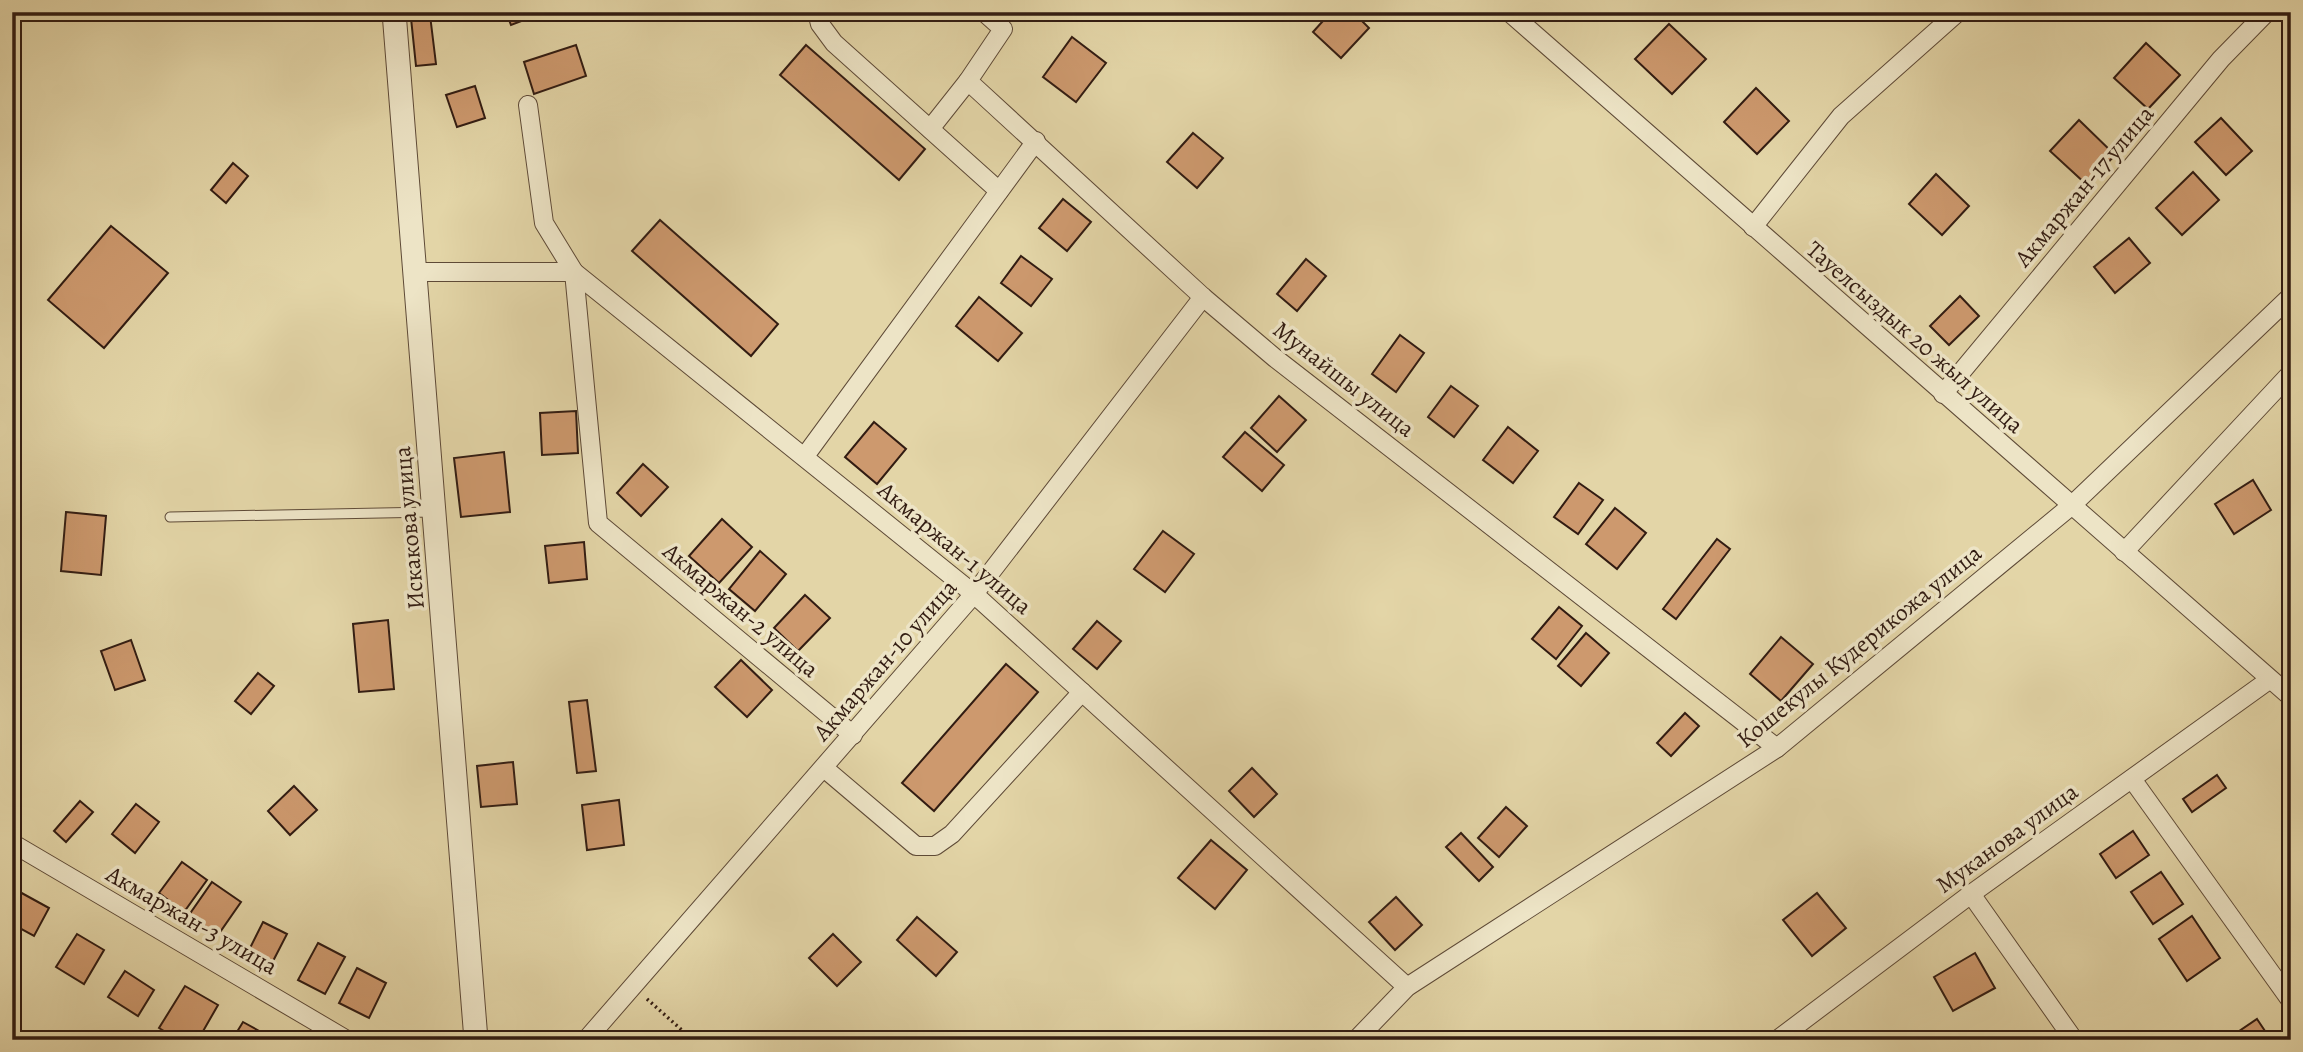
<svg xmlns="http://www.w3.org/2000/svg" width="2303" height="1052" viewBox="0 0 2303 1052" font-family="Alegreya,serif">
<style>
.building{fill:#cd996e;stroke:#321c12;stroke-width:2}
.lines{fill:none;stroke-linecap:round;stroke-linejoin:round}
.service-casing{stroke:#5e4a37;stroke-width:11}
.minor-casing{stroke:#5e4a37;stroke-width:20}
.tertiary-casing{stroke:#5e4a37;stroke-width:25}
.path{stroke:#321c12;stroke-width:3.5;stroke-dasharray:2 3.5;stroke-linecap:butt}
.service{stroke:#ede4c6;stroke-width:9}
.minor{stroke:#ede4c6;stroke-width:18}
.tertiary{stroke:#ede4c6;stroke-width:23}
.labels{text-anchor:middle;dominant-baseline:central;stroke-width:7;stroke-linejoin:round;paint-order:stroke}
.street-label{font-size:24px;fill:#321c12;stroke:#ede4c6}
</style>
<rect width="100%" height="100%" fill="#e3d5a7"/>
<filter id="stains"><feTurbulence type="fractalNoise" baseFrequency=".00286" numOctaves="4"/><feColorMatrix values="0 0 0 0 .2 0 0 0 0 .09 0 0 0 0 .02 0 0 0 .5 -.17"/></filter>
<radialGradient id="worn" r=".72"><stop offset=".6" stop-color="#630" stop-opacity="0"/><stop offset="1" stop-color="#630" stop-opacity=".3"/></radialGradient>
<!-- building -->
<g class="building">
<path d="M 506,12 L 545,12 L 511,25 Z"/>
<path d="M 1331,12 L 1353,12 L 1369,28 L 1341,58 L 1313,32 Z"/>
<path d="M 430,15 L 436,64 L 416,66 L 411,18 Z"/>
<path d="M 1669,24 L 1706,59 L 1672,94 L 1635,59 Z"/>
<path d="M 1072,37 L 1106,63 L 1076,102 L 1043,77 Z"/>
<path d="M 2146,43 L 2180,75 L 2148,109 L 2114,78 Z"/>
<path d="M 576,45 L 586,76 L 534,94 L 524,62 Z"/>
<path d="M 806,45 L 925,149 L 899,180 L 780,75 Z"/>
<path d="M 475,86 L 485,118 L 457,127 L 446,95 Z"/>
<path d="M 1756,88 L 1789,121 L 1757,154 L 1724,122 Z"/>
<path d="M 2221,118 L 2252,151 L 2226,175 L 2195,142 Z"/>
<path d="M 2079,120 L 2115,155 L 2087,185 L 2050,151 Z"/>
<path d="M 1193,133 L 1223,158 L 1197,188 L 1167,162 Z"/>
<path d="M 233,163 L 248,176 L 226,203 L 211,190 Z"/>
<path d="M 2193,172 L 2219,200 L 2182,235 L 2156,208 Z"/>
<path d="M 1936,174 L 1969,206 L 1942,235 L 1909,204 Z"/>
<path d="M 1063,199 L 1091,222 L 1067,251 L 1039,228 Z"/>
<path d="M 660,220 L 778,324 L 751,356 L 632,251 Z"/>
<path d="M 111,226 L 168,273 L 104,348 L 48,300 Z"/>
<path d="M 2129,238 L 2150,263 L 2115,293 L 2094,267 Z"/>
<path d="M 1021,256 L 1052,279 L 1031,306 L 1001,283 Z"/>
<path d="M 1306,259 L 1326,276 L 1297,311 L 1277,294 Z"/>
<path d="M 1960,296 L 1979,316 L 1949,345 L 1930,326 Z"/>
<path d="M 979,297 L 1022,333 L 998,361 L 956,326 Z"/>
<path d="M 1400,335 L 1424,353 L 1396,392 L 1372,374 Z"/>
<path d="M 1451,386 L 1478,406 L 1454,437 L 1428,417 Z"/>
<path d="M 1279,396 L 1306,420 L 1277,452 L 1251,428 Z"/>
<path d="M 576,411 L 578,453 L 542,455 L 540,413 Z"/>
<path d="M 874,422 L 906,449 L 877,484 L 845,457 Z"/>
<path d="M 1508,427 L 1538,451 L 1513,483 L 1483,460 Z"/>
<path d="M 1245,432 L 1284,465 L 1262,491 L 1223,457 Z"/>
<path d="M 504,452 L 510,512 L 461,517 L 454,458 Z"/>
<path d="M 643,464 L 668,487 L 641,516 L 617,493 Z"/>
<path d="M 2253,480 L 2271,510 L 2234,534 L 2215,504 Z"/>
<path d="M 1579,483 L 1603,500 L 1578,534 L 1554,517 Z"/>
<path d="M 1615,508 L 1646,533 L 1617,569 L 1586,544 Z"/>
<path d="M 66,512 L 106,516 L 101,575 L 61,571 Z"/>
<path d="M 722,519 L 752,547 L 719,583 L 689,556 Z"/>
<path d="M 1163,531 L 1194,554 L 1165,592 L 1134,569 Z"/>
<path d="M 1717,539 L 1730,549 L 1676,619 L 1663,609 Z"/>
<path d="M 584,542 L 587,579 L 549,583 L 545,546 Z"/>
<path d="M 760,551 L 786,574 L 755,611 L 729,589 Z"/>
<path d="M 805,595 L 830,618 L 798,651 L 774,628 Z"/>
<path d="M 1559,607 L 1582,626 L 1556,659 L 1532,639 Z"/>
<path d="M 388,620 L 394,689 L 359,692 L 353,624 Z"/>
<path d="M 1097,621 L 1121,641 L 1097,669 L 1073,649 Z"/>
<path d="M 1586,633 L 1609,653 L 1581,686 L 1558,666 Z"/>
<path d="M 1781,637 L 1813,664 L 1781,701 L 1750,674 Z"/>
<path d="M 131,640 L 145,680 L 115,690 L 101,651 Z"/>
<path d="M 741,660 L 772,690 L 747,717 L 715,687 Z"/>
<path d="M 1006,664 L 1038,692 L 934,811 L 902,783 Z"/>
<path d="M 258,673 L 274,686 L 251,714 L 235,701 Z"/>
<path d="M 587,700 L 596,771 L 577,773 L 569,702 Z"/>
<path d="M 1685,713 L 1699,726 L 1671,756 L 1657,743 Z"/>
<path d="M 513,762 L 517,804 L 481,807 L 477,766 Z"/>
<path d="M 1252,768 L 1277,794 L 1254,817 L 1229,791 Z"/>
<path d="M 2217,775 L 2226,788 L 2192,812 L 2183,799 Z"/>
<path d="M 294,786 L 317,810 L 290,835 L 268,811 Z"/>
<path d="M 619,800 L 624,845 L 587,850 L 582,805 Z"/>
<path d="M 80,801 L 93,812 L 66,842 L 54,831 Z"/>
<path d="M 136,804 L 159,822 L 135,853 L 112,834 Z"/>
<path d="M 1506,807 L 1527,826 L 1499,857 L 1478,838 Z"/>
<path d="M 2133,831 L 2149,855 L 2116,878 L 2100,854 Z"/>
<path d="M 1461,833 L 1493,867 L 1479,881 L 1446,847 Z"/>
<path d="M 1211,840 L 1247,870 L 1215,909 L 1178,878 Z"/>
<path d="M 182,862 L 207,880 L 184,912 L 159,893 Z"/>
<path d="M 2161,872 L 2183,904 L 2153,924 L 2131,892 Z"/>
<path d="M 212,882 L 241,902 L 218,935 L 189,915 Z"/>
<path d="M 18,891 L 49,908 L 34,936 L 12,924 L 12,902 Z"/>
<path d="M 1817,893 L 1846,928 L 1812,956 L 1783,920 Z"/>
<path d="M 1396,897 L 1422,925 L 1395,950 L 1369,922 Z"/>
<path d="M 2192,916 L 2220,958 L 2187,981 L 2159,939 Z"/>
<path d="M 917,917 L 957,952 L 936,976 L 897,940 Z"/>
<path d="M 263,922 L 287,934 L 271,965 L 248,952 Z"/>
<path d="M 77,934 L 104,950 L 84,984 L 56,967 Z"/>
<path d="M 833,934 L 861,962 L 837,986 L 809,958 Z"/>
<path d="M 318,943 L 345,957 L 325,994 L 298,980 Z"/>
<path d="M 1975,953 L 1995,988 L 1953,1011 L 1934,977 Z"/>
<path d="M 357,968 L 386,983 L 369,1018 L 339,1003 Z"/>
<path d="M 125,971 L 154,990 L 138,1016 L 108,997 Z"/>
<path d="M 185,986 L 218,1005 L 198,1040 L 179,1040 L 159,1028 Z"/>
<path d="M 2257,1019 L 2271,1040 L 2226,1040 Z"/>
<path d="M 243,1022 L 270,1037 L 268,1040 L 232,1040 Z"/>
</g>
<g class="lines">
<defs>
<path id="service" d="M 170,517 L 432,512"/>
<g id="minor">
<path d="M 817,12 L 820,24 L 834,43 L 999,191"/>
<path d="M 984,12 L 1003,29 L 968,81 L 1203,297 L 1275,358 L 1777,748"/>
<path d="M 1509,12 L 2291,697"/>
<path d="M 528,105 L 544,223 L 574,272 L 598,523 L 853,735"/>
<path d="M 930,129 L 968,81"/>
<path d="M 1753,227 L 1841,116 L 1958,12"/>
<path d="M 414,272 L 574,272 L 974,594 L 1407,987"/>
<path d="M 1943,394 L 2221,59 L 2267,12"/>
<path d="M 805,456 L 1036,141"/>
<path d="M 2124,552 L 2291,373"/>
<path d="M 824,768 L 916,846 L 935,846 L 952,834 L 1082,692"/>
<path d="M 2132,779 L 2291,1001"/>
<path d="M 12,843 L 347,1040"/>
<path d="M 1971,894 L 2074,1040"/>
<path d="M 586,1040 L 974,594 L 1203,297"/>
<path d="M 1356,1040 L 1407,987 L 1777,748 L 2071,506 L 2291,296"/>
<path d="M 1777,1040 L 1971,894 L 2269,680"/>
</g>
<path id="tertiary" d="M 394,12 L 476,1040"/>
</defs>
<!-- service casing -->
<use href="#service" class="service-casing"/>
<!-- minor casing -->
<use href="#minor" class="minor-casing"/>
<!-- tertiary casing -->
<use href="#tertiary" class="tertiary-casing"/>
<!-- path -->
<path class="path" d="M 647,999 L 693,1040"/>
<!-- service -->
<use href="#service" class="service"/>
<!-- minor -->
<use href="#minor" class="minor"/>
<!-- tertiary -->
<use href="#tertiary" class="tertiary"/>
</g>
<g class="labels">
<!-- street labels -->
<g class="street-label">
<text transform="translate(2084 186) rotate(-50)">Акмаржан-17 улица</text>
<text transform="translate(1915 337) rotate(41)">Тауелсыздык 20 жыл улица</text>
<text transform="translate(1344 379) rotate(38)">Мунайшы улица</text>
<text transform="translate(409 528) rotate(-95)">Искакова улица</text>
<text transform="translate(955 548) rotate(40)">Акмаржан-1 улица</text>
<text transform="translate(741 610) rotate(40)">Акмаржан-2 улица</text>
<text transform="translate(1859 646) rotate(-39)">Кошекулы Кудерикожа улица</text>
<text transform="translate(885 660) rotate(-49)">Акмаржан-10 улица</text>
<text transform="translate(2007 838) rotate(-36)">Муканова улица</text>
<text transform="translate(192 920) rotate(30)">Акмаржан-3 улица</text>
</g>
</g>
<!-- margin -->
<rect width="2303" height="1052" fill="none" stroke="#e3d5a7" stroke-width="42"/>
<rect x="14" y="14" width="2275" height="1024" fill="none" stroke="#321c12" stroke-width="3.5"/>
<rect x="21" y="21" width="2261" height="1010" fill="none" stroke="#321c12" stroke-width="2"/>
<rect width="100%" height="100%" filter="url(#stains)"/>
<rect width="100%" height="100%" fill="url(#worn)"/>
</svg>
